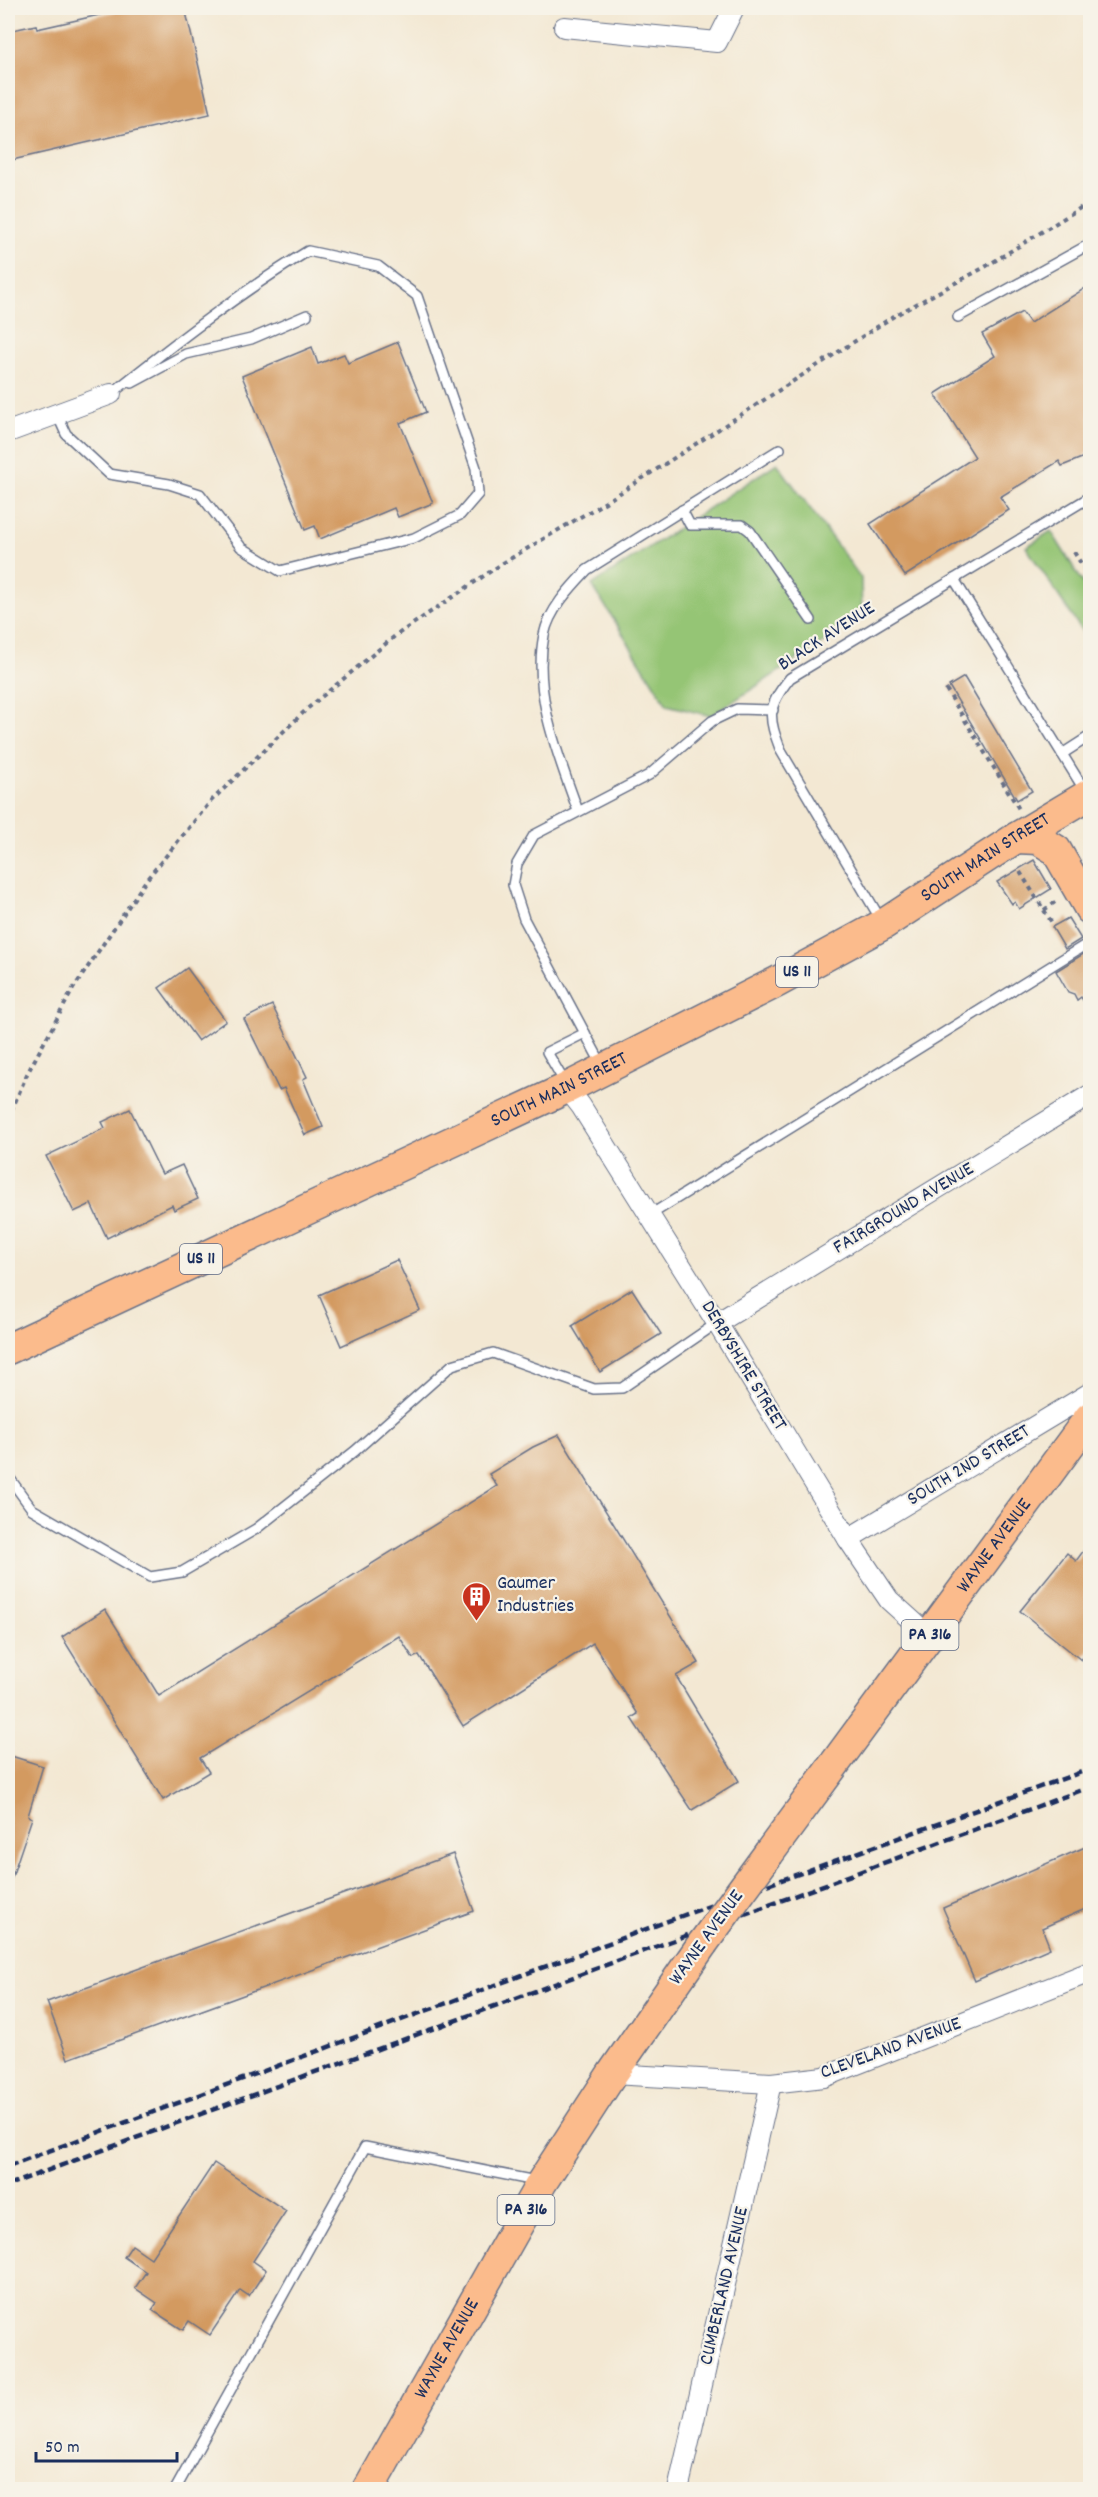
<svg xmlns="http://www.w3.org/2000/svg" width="1098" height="2497" viewBox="0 0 1098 2497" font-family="Dekko,sans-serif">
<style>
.green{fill:#95c575;stroke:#587a6a;stroke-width:1.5}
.building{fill:#d39a60}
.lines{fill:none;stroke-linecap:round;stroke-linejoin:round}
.service-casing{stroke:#677087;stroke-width:12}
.minor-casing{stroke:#677087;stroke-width:22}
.primary-casing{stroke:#677087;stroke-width:33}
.path{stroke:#677087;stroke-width:4;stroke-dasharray:4.5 4.5;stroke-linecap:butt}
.service{stroke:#fff;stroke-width:9}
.minor{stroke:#fff;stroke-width:20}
.primary{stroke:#fbbb8c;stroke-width:30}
.rail{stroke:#1b2f5e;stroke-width:4.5;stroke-dasharray:9 4.5;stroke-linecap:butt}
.primary-bridge-casing{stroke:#677087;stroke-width:33;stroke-linecap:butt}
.primary-bridge{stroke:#fbbb8c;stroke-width:30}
.labels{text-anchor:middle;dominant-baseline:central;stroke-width:4.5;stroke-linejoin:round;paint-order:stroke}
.shield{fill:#f7f3e8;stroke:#5d6a87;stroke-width:1.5}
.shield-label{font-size:18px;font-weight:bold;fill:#1b2f5e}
.street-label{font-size:20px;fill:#1b2f5e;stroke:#f7f3e8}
.poi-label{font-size:20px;fill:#1b2f5e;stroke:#f7f3e8;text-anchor:start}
</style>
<rect width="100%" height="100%" fill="#f7f3e8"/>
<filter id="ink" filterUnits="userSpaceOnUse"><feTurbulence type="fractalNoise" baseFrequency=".0167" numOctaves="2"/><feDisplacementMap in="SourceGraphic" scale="12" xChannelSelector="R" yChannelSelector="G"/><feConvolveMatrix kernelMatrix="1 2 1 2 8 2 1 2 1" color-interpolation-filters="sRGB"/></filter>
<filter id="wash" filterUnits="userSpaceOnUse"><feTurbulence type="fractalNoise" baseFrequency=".008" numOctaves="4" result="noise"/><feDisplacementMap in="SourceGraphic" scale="24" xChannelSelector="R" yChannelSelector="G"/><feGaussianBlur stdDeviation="1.35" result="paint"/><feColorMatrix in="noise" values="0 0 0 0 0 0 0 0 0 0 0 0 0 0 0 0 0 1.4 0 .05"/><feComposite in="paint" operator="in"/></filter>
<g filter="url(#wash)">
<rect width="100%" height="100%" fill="#f3e8d3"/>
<!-- green -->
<g class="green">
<path d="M 777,463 L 861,578 L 862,617 L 711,716 L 667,705 L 592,585 Z"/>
<path d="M 1051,531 L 1090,594 L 1090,643 L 1026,547 Z"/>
</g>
<g id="blocks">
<!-- building -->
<g class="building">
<path d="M 130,8 L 185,8 L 210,114 L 8,161 L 8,31 L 36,25 L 37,29 Z"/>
<path d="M 1090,285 L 1090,450 L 1084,457 L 1062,466 L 1059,461 L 1000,497 L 1009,510 L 905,576 L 870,524 L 975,457 L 935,394 L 995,356 L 982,334 L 1022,312 L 1030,323 Z"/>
<path d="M 398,342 L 426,412 L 400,423 L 433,503 L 398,517 L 394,508 L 320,539 L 315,526 L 305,530 L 242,376 L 312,347 L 318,364 L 344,354 L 348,363 Z"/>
<path d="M 964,677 L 1032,791 L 1017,800 L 949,686 Z"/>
<path d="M 1034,860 L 1051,889 L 1019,909 L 1015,902 L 1012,904 L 997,882 Z"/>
<path d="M 1068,918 L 1081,939 L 1065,949 L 1052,927 Z"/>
<path d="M 1088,951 L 1090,955 L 1090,1011 L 1081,997 L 1077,1000 L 1074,994 L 1068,992 L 1056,971 Z"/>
<path d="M 187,968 L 226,1021 L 198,1041 L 159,988 Z"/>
<path d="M 272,1005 L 307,1077 L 303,1079 L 323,1127 L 305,1135 L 284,1088 L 279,1090 L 244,1019 Z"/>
<path d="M 130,1109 L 162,1174 L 182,1165 L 198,1199 L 174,1210 L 172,1205 L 107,1238 L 91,1204 L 74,1212 L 46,1156 L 105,1128 L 102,1122 Z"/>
<path d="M 397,1260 L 420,1310 L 341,1346 L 319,1295 Z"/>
<path d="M 632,1289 L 661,1334 L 600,1372 L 572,1326 Z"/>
<path d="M 559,1435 L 699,1663 L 676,1676 L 739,1781 L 692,1810 L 631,1718 L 638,1714 L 593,1643 L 463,1726 L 419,1655 L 413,1658 L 399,1636 L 200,1758 L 209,1772 L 163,1800 L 62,1637 L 105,1609 L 159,1696 L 497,1486 L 489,1474 L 533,1447 Z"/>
<path d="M 1090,1542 L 1090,1648 L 1081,1660 L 1020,1611 L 1067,1553 L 1076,1561 Z"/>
<path d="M 8,1755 L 43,1766 L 28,1816 L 32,1818 L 10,1883 L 8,1883 Z"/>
<path d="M 1090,1845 L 1090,1907 L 1042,1928 L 1050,1948 L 975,1981 L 943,1908 Z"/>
<path d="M 453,1854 L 474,1911 L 68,2059 L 47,2002 Z"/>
<path d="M 214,2163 L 286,2211 L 253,2261 L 266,2270 L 249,2296 L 240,2290 L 210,2335 L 189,2321 L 183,2330 L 152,2310 L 157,2303 L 135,2288 L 146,2272 L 124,2257 L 132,2245 L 151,2258 Z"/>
</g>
</g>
</g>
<g filter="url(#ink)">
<use href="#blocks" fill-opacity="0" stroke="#677087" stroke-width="1.5"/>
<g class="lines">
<defs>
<g id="service">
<path d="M 958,317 L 1090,244"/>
<path d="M 132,383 L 186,354 L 251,339 L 307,315"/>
<path d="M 57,414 L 66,434 L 109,474 L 169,484 L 200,494 L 241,547 L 280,571 L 414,538 L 460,515 L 478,494 L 476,468 L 417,296 L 378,266 L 308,251 C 239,293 175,343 111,394"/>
<path d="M 682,510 L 690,525 L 742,525 L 750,531 L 811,620"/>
<path d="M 954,579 L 1085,791"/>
<path d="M 1062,754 L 1090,736"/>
<path d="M 578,811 C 559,757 532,694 544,635 C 549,610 570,588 587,570 L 780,449"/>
<path d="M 881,920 L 781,751 C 768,717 766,708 790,678 L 1090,497"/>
<path d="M 602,1065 L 524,919 L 513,885 L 517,864 L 534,835 L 649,775 L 712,721 L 737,709 L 773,710"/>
<path d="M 565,1083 L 547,1052 L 585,1033"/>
<path d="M 650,1215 L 1090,942"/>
<path d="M 8,1476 L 32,1509 L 150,1577 L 182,1572 L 256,1529 L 355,1451 L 452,1365 L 493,1353 L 594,1389 L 622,1388 L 717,1323"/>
<path d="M 175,2490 L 365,2147 L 536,2181"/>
</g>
<g id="minor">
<path d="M 564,27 L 717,42 L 734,8"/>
<path d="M 8,432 L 111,394"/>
<path d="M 567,1088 L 581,1106 L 717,1323 L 848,1539 L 889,1600 L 929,1636"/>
<path d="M 717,1323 L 1090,1095"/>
<path d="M 848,1539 L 1090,1393"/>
<path d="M 612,2074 L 771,2083 L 824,2077 L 1090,1972"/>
<path d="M 678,2490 L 771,2083"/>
</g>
<g id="primary">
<path d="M 1016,838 L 1038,839 L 1056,850 L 1090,909"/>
<path id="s1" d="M 8,1349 L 567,1088 L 777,982 L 884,924 L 1016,838 L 1090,794"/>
<path id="s2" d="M 769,1853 L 1090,1417"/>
<path id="s3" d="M 368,2490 L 542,2182 L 612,2074 L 703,1943"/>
</g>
</defs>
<!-- service casing -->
<use href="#service" class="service-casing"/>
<!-- minor casing -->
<use href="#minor" class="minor-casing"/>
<!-- primary casing -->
<use href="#primary" class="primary-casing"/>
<!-- path -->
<g class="path">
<path d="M 1074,552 L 1090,578"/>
<path d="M 946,689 L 1019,809"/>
<path d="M 1020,872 L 1054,926"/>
<path d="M 1044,910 L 1055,902"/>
<path d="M 8,1119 L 27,1074 L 73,989 L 147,879 L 211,801 L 307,709 L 395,636 L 503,563 L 609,500 L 894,316 L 985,267 L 1090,202"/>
</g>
<!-- service -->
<use href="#service" class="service"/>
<!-- minor -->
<use href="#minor" class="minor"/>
<!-- primary -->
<use href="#primary" class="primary"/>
<!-- rail -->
<g class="rail">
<path d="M 8,2166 L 676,1918 L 1090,1769"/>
<path d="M 8,2185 L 1090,1787"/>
</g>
<defs>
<path id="primary-bridge" d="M 703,1943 L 769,1853"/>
</defs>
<!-- primary-bridge casing -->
<use href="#primary-bridge" class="primary-bridge-casing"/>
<!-- primary-bridge -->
<use href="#primary-bridge" class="primary-bridge"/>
</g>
</g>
<!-- icons -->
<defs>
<symbol id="building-pin" viewBox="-11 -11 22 30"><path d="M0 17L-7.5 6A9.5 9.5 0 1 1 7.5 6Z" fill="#c8321e" stroke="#f7f3e8"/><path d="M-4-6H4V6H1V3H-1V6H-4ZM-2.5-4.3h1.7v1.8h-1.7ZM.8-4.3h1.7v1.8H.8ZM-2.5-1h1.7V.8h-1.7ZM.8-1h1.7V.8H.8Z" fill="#fff"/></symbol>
</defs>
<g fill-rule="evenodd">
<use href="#building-pin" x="460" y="1580" width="33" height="45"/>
</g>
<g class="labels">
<!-- shield labels -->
<g class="shield">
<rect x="776" y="957" width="42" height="30" rx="4.5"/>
<rect x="180" y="1244" width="42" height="30" rx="4.5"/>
<rect x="901.5" y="1620" width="57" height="30" rx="4.5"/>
<rect x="497.5" y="2195" width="57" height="30" rx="4.5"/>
</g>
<g class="shield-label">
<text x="797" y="972">US 11</text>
<text x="201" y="1259">US 11</text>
<text x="930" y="1635">PA 316</text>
<text x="526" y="2210">PA 316</text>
</g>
<!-- street labels -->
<g class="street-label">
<text transform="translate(827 637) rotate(-33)">BLACK AVENUE</text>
<text stroke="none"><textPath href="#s1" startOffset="1095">SOUTH MAIN STREET</textPath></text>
<text stroke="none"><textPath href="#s1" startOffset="609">SOUTH MAIN STREET</textPath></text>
<text transform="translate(904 1209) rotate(-31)">FAIRGROUND AVENUE</text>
<text transform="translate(743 1366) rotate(59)">DERBYSHIRE STREET</text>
<text transform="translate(969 1466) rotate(-31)">SOUTH 2ND STREET</text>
<text stroke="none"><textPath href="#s2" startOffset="381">WAYNE AVENUE</textPath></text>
<text transform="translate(707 1938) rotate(-54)">WAYNE AVENUE</text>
<text transform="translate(891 2049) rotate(-20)">CLEVELAND AVENUE</text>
<text transform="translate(725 2286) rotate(-77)">CUMBERLAND AVENUE</text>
<text stroke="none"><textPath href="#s3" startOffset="162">WAYNE AVENUE</textPath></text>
</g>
<!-- poi labels -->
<g class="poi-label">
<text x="497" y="1584">Gaumer<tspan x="497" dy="23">Industries</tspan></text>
</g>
</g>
<!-- margin -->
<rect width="1098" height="2497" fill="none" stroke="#f7f3e8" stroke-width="30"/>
<!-- scale -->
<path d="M36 2452v9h141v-9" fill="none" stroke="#1b2f5e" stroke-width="3"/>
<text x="45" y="2452" font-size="18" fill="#1b2f5e" stroke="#f7f3e8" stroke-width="4.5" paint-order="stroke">50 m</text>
</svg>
